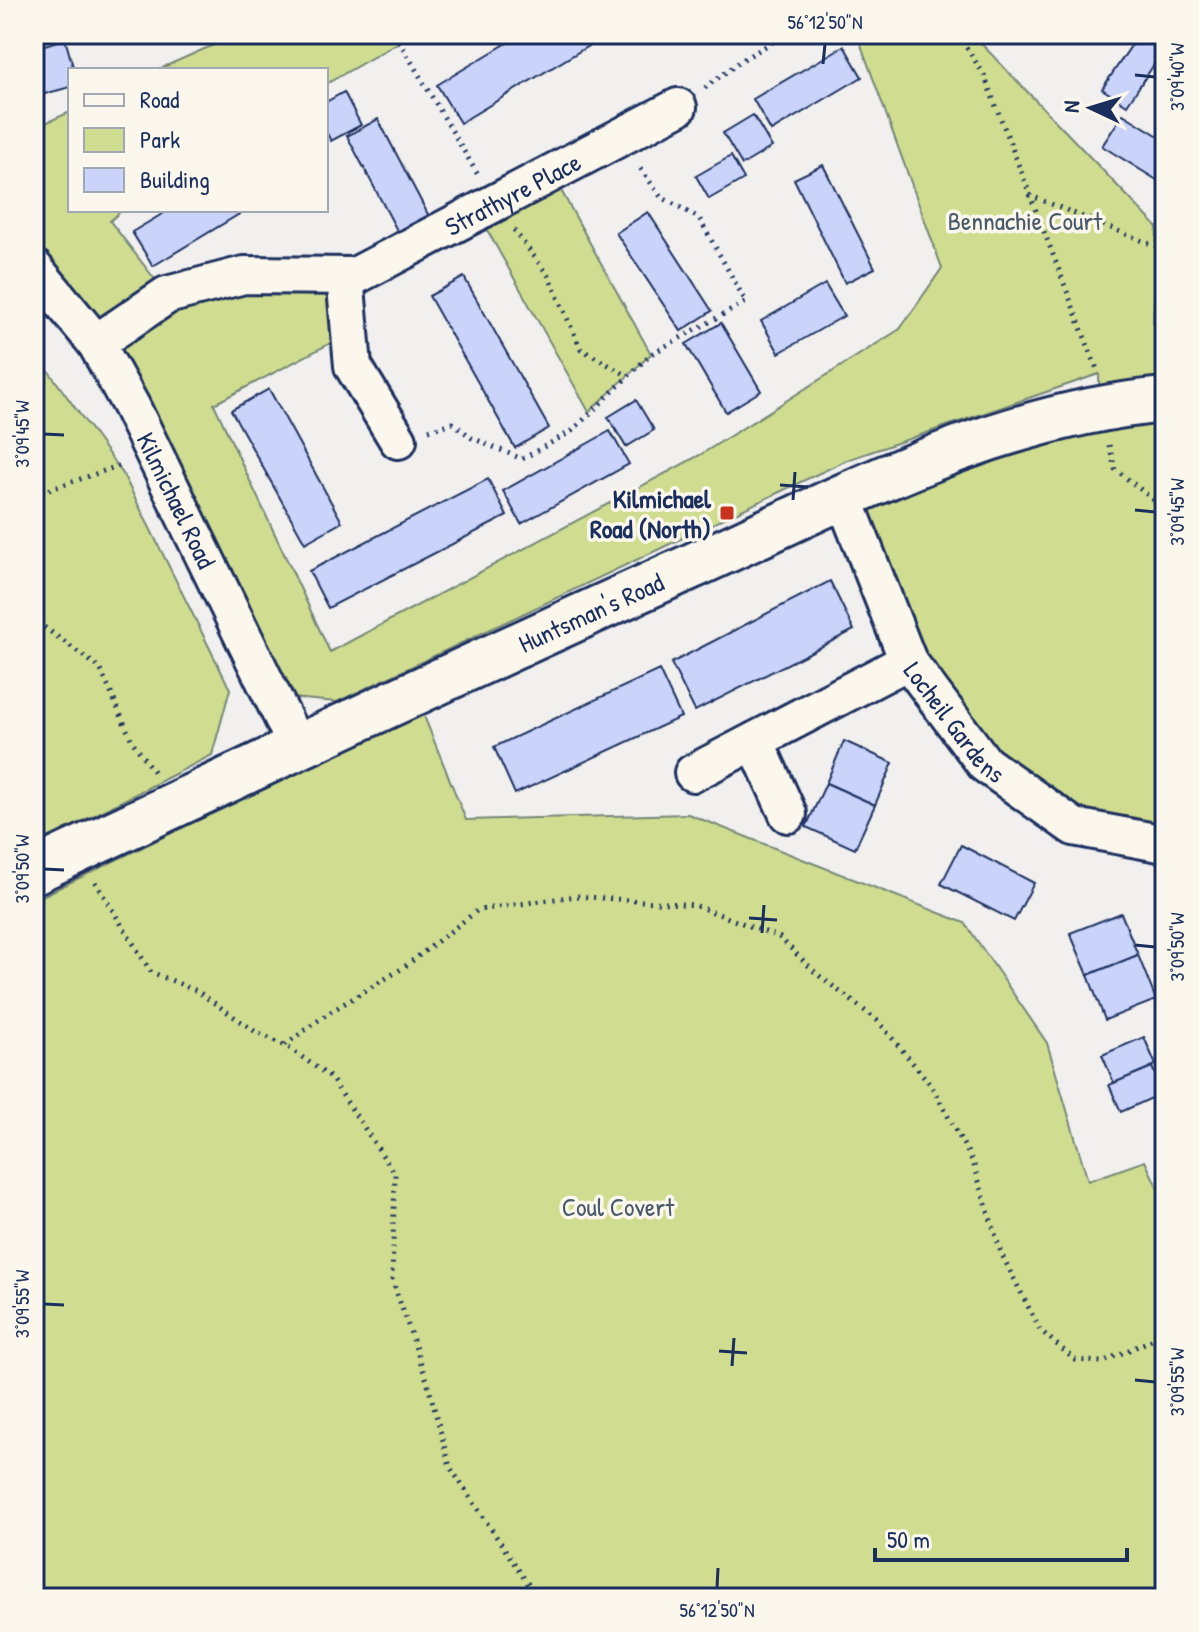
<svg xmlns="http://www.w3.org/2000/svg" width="1199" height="1632" viewBox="0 0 1199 1632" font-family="'Patrick Hand',sans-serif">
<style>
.green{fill:#d0dd90;stroke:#768677;stroke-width:2}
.building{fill:#cad4fb;stroke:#1b2f5e;stroke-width:2}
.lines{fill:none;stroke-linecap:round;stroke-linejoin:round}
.minor-casing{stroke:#1b2f5e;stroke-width:42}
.tertiary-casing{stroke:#1b2f5e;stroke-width:50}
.path{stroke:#1b2f5e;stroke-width:5;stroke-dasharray:2 6;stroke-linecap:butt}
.minor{stroke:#fbf7ec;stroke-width:36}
.tertiary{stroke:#fbf7ec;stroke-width:44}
.ticks{fill:none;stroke:#1b2f5e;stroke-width:3}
.poi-dot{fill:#c8321e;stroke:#fbf7ec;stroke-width:3}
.labels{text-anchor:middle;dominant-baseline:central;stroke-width:7;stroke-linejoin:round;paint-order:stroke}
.street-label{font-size:26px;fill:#1b2f5e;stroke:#fbf7ec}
.park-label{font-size:26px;fill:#485a6a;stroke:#fbf7ec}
.poi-label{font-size:26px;font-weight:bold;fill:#1b2f5e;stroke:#fbf7ec;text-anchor:end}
.neatline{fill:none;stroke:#1b2f5e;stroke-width:3}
.ticks-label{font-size:20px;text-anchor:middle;fill:#1b2f5e}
</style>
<rect width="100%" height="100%" fill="#f1f0ef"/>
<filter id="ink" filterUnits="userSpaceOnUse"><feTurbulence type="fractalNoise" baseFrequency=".0125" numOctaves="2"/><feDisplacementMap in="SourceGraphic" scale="16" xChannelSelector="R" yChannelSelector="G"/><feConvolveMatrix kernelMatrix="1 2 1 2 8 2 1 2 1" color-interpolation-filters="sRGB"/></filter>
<g filter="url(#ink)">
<!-- green -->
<g class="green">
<path d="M 238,34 L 413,34 L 326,84 L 326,70 L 157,70 Z"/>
<path d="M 857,34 L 972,34 L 1157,227 L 1153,323 L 1165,325 L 1165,844 L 1074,827 L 908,661 L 844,498 L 1100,411 L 1099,374 L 847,460 L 337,702 L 292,698 L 34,268 L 34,128 L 70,112 L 70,210 L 122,210 L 110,221 L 167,295 L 345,276 L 350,333 L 214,404 L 330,652 L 700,455 L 900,329 L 942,268 Z"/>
<path d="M 552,174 L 651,354 L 589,412 L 477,212 Z"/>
<path d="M 34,351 L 123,474 L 230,689 L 212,755 L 34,846 Z"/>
<path d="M 422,711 L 466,820 L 688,814 L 965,923 L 1047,1043 L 1088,1181 L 1145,1161 L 1165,1203 L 1165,1598 L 34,1598 L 34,900 Z"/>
</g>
<!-- building -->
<g class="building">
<path d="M 152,34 L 193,34 L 155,44 Z"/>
<path d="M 522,34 L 608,34 L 460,123 L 437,85 Z"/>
<path d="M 1139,34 L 1165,34 L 1165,48 L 1127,105 L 1102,89 Z"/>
<path d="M 65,39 L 74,70 L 70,70 L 70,87 L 34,97 L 34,48 Z"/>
<path d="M 844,46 L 862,77 L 771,131 L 753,99 Z"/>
<path d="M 344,92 L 361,125 L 331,141 L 326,132 L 326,102 Z"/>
<path d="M 1123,114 L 1165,140 L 1165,185 L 1102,146 Z"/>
<path d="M 753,115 L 772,147 L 742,165 L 723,133 Z"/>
<path d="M 378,119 L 432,222 L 401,238 L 347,136 Z"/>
<path d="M 731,156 L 744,179 L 709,199 L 696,176 Z"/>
<path d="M 823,165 L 875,268 L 845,283 L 794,179 Z"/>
<path d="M 169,210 L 246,210 L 153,266 L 132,232 Z"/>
<path d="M 648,212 L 712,311 L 681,331 L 616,233 Z"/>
<path d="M 464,277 L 549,428 L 515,448 L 429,296 Z"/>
<path d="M 825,284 L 844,316 L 779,353 L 761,321 Z"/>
<path d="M 721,323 L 761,391 L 726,412 L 686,344 Z"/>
<path d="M 269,389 L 342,522 L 305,543 L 231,410 Z"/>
<path d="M 636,400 L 654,430 L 626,447 L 608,417 Z"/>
<path d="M 610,431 L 629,464 L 521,524 L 503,491 Z"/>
<path d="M 488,479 L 507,516 L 328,608 L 309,571 Z"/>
<path d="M 830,581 L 854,630 L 695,711 L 671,663 Z"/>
<path d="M 659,670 L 681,717 L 515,794 L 494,747 Z"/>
<path d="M 844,741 L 893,763 L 875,805 L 826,783 Z"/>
<path d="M 826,783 L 875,805 L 855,849 L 806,827 Z"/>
<path d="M 961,845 L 1034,883 L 1014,921 L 941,884 Z"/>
<path d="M 1121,913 L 1138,955 L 1088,975 L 1070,933 Z"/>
<path d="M 1138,955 L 1156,1000 L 1105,1020 L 1088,975 Z"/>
<path d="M 1144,1037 L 1156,1065 L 1114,1083 L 1102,1055 Z"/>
<path d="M 1152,1067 L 1163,1093 L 1121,1112 L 1109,1085 Z"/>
</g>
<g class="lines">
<defs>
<g id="minor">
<path id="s1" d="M 34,268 L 96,343 L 131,406 L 297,747"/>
<path d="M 345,276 L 353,366 L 398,440"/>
<path id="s2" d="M 96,343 L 167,295 L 244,275 L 355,276 L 678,107"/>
<path id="s3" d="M 844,498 L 908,661 L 985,764 L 1074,827 L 1165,844"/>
<path d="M 755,741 L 788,814"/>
<path d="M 693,773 L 908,661"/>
</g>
<g id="tertiary">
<path id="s4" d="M 34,871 C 252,768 470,666 690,567 C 843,498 994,415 1165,400"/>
</g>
</defs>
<!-- minor casing -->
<use href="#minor" class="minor-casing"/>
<!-- tertiary casing -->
<use href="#tertiary" class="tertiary-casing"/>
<!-- path -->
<g class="path">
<path d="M 395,34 L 478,175"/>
<path d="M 958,34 L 984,75 L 1098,372"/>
<path d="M 705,88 L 742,60 L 786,34"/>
<path d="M 1029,195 L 1165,250"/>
<path d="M 514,230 L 548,275 L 581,349 L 628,376"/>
<path d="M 429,430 L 453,423 L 472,438 L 522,459 L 572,431 L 651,354 L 746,302 L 699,218 L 661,197 L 638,165"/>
<path d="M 1109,445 L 1115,469 L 1165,509"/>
<path d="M 34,495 L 124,464"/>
<path d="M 34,615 L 40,624 L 100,668 L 132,741 L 155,774"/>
<path d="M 95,882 L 151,972 L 197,991 L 256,1032 L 288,1047 L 331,1078 L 395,1174 L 392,1279 L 427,1381 L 450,1467 L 530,1587 L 553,1598"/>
<path d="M 285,1045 L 327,1014 L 403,968 L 478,910 L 576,896 L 694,905 L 779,937 L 817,974 L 878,1021 L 931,1085 L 973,1162 L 1001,1253 L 1040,1330 L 1075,1360 L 1102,1362 L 1165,1334"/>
<path d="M 674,1598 L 683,1598"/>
</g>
<!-- minor -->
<use href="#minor" class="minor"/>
<!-- tertiary -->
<use href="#tertiary" class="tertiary"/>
</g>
</g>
<!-- ticks -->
<path class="ticks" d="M 823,64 L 825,44M 1135,75 L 1155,77M 44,434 L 64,435M 780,485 L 808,487M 793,500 L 795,472M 1135,510 L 1155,512M 44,869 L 64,870M 749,918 L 777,920M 762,933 L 764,905M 1135,945 L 1155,947M 44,1304 L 64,1305M 719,1351 L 747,1353M 732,1366 L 734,1338M 1135,1380 L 1155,1382M 717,1588 L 718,1568"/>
<!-- markers -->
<rect class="poi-dot" x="719" y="505" width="16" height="16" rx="4"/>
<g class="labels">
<!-- street labels -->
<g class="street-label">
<text stroke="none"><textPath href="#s2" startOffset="454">Strathyre Place</textPath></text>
<text stroke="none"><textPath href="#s1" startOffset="274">Kilmichael Road</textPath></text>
<text stroke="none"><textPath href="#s4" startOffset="614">Huntsman's Road</textPath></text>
<text stroke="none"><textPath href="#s3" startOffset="252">Locheil Gardens</textPath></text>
</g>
<!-- park labels -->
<g class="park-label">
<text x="1025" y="220">Bennachie Court</text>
<text x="618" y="1206">Coul Covert</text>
</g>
<!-- poi labels -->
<g class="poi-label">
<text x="711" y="498">Kilmichael<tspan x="711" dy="30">Road (North)</tspan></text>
</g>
</g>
<!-- margin -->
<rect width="1199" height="1632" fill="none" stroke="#fbf7ec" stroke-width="88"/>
<!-- legend -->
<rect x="68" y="68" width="260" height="144" fill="#fbf7ec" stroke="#a1a7b3" stroke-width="2"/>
<rect x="84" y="94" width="40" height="12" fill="#fbf7ec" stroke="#a1a7b3" stroke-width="2"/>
<text x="140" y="108" font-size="24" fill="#1b2f5e">Road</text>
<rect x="84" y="128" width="40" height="24" fill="#d0dd90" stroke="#a1a7b3" stroke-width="2"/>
<text x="140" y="148" font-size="24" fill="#1b2f5e">Park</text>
<rect x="84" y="168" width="40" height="24" fill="#cad4fb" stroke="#a1a7b3" stroke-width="2"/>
<text x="140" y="188" font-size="24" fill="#1b2f5e">Building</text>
<!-- north arrow -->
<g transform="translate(1091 108) rotate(274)" stroke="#fbf7ec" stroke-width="6" paint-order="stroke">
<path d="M0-6L14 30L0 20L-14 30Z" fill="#1b2f5e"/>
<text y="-12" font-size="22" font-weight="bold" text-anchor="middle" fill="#1b2f5e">N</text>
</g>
<!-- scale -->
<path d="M875 1548v12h252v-12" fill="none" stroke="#1b2f5e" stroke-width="4"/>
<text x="887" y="1548" font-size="24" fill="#1b2f5e" stroke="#fbf7ec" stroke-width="6" paint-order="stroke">50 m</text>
<rect x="44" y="44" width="1111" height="1544" class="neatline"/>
<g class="ticks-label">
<text x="825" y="29">56°12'50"N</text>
<text transform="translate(1177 77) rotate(-90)" y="7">3°09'40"W</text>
<text transform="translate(22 434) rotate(-90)" y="7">3°09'45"W</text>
<text transform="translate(1177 512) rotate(-90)" y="7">3°09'45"W</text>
<text transform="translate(22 869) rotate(-90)" y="7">3°09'50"W</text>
<text transform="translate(1177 947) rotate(-90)" y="7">3°09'50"W</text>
<text transform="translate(22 1304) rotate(-90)" y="7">3°09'55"W</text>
<text transform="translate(1177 1382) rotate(-90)" y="7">3°09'55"W</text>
<text x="717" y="1617">56°12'50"N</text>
</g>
</svg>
